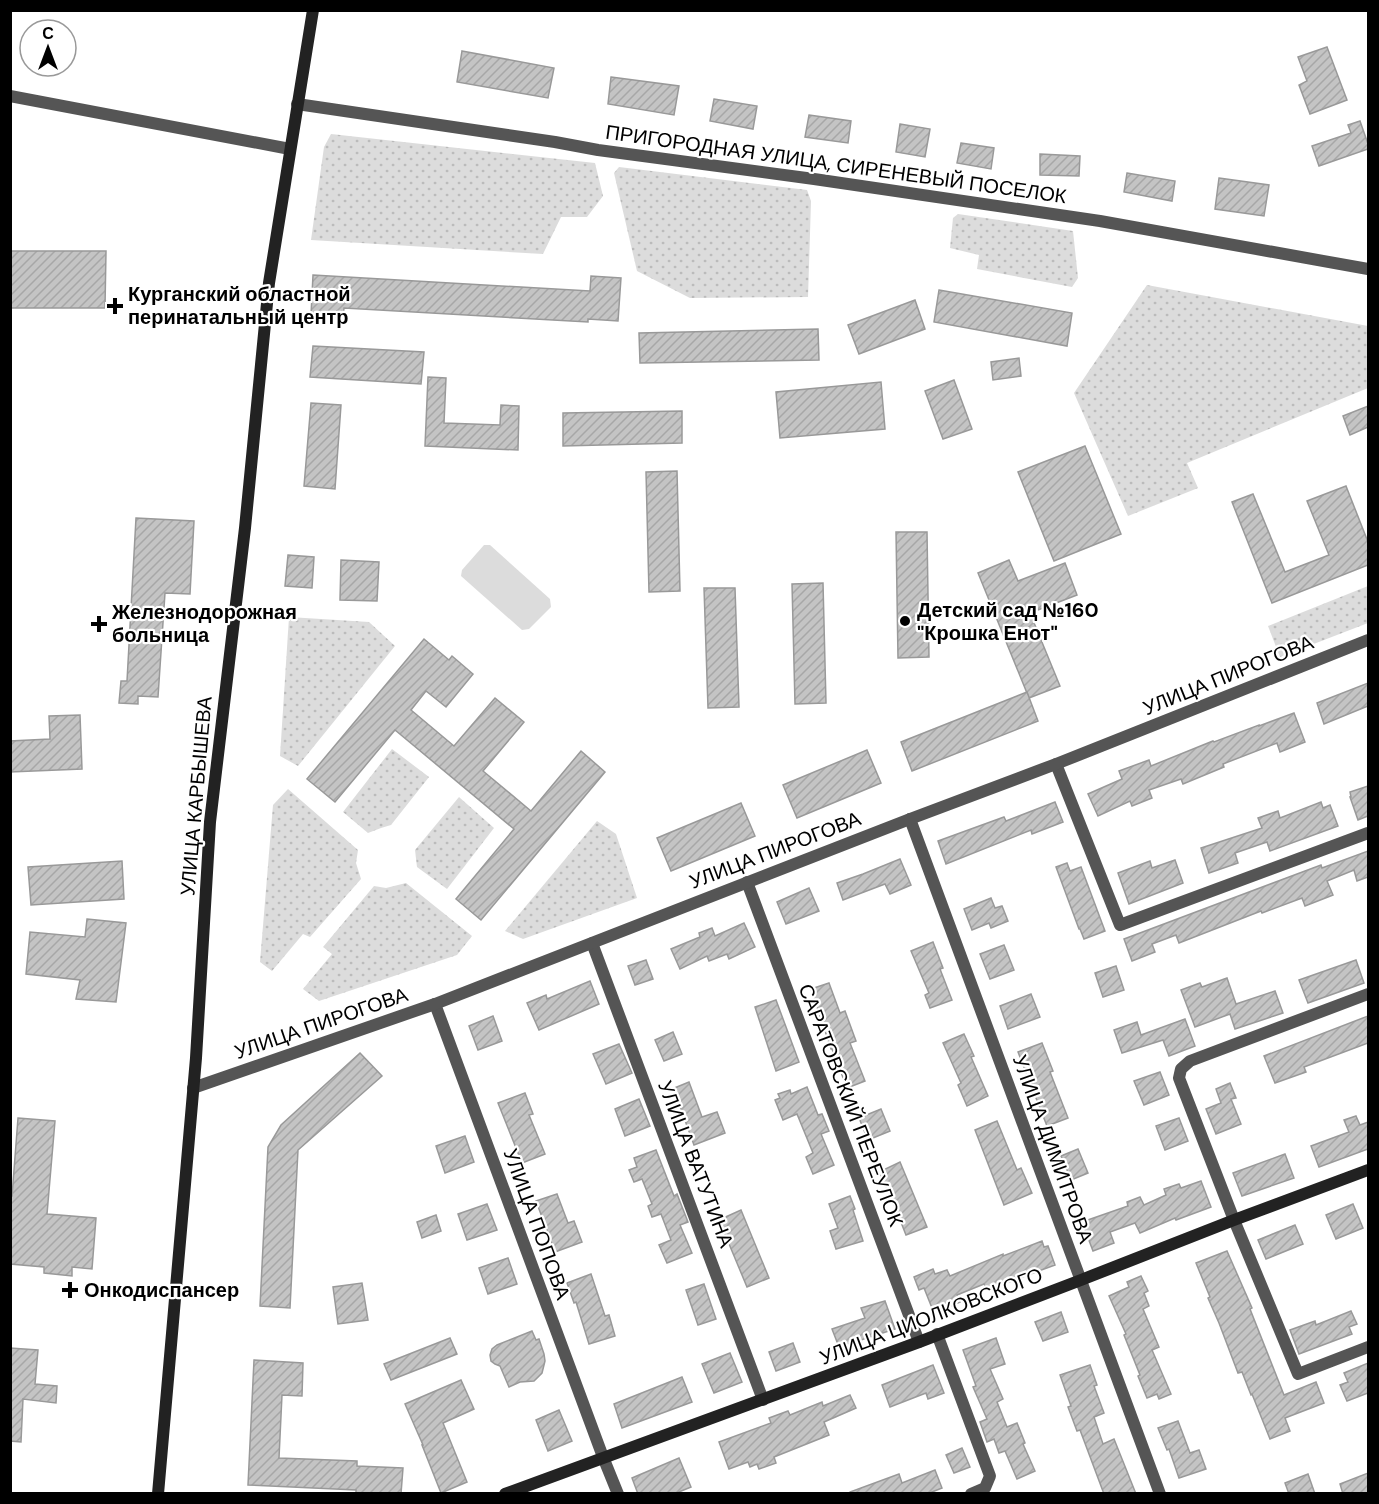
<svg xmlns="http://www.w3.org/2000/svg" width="1379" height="1504" viewBox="0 0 1379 1504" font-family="'DM Sans',sans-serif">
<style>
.grass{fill:url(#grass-dots)}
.pitch{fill:#dcdcdc}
.building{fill:url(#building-hatch);stroke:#999;stroke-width:1.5}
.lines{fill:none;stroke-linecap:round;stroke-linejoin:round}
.street{stroke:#555;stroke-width:12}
.secondary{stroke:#222;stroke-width:12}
.poi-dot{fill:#000;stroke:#fff;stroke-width:2}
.labels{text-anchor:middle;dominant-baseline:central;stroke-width:4.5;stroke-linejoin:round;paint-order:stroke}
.street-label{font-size:20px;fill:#000;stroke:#fff}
.poi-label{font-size:20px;font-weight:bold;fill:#000;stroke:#fff;text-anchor:start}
</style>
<defs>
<pattern id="grass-dots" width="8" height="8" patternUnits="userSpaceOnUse" patternTransform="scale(1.5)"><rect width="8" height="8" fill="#dcdcdc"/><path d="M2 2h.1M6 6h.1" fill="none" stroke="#bbb" stroke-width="1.8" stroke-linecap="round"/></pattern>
<pattern id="building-hatch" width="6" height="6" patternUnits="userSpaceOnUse" patternTransform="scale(1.5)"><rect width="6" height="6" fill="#c4c4c4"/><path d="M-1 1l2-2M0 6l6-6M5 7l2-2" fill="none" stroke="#a7a7a7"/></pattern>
</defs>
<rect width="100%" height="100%" fill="#fff"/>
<!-- grass -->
<g class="grass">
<path d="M 331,134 L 595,163 L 603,196 L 587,217 L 561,217 L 543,254 L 311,240 L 324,147 Z"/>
<path d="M 619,167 L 807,190 L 811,201 L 808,297 L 690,298 L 637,271 L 614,173 Z"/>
<path d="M 958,214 L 1073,231 L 1078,278 L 1072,287 L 977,269 L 979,255 L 950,248 L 953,218 Z"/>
<path d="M 1147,285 L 1368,326 L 1368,388 L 1187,463 L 1198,488 L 1128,516 L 1074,393 Z"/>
<path d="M 1368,586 L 1368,623 L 1280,657 L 1268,626 Z"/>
<path d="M 289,617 L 369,622 L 395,646 L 298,766 L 280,756 Z"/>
<path d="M 392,749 L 429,777 L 391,825 L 381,828 L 368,833 L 343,812 Z"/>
<path d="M 288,789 L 358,850 L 356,863 L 361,879 L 310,937 L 303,934 L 272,971 L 260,962 L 273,805 Z"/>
<path d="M 459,797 L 494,828 L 447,889 L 417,867 L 415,850 Z"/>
<path d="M 597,821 L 616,834 L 637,898 L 523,939 L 505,931 Z"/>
<path d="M 406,883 L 472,936 L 457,955 L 319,1001 L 303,989 L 332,954 L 323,947 L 374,886 L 386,888 Z"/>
</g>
<!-- pitch -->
<path class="pitch" d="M 484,545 L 490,545 L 550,599 L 551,607 L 529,629 L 522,630 L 461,576 L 462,570 Z"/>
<!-- building -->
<g class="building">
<path d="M 1327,47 L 1347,100 L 1310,114 L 1299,85 L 1307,81 L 1298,57 Z"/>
<path d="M 462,51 L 554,68 L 548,98 L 457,82 Z"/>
<path d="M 611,77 L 679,86 L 674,115 L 608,104 Z"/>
<path d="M 714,99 L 757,106 L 753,129 L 710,121 Z"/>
<path d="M 809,115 L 851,121 L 848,143 L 805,137 Z"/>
<path d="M 1360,121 L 1368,144 L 1368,149 L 1319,166 L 1312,146 L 1351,133 L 1348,125 Z"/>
<path d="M 900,124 L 930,129 L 925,157 L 896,152 Z"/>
<path d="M 961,143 L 994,148 L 991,169 L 957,163 Z"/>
<path d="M 1040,154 L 1080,156 L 1079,176 L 1040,175 Z"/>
<path d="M 1127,173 L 1175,181 L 1172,201 L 1124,192 Z"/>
<path d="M 1219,178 L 1269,185 L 1264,216 L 1215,209 Z"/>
<path d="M 10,251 L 106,251 L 105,308 L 10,308 Z"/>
<path d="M 313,275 L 590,291 L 591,276 L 621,278 L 618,321 L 588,319 L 588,322 L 344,308 L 343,317 L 311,315 Z"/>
<path d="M 939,290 L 1072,313 L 1067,346 L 934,322 Z"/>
<path d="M 915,300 L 925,329 L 859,354 L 848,325 Z"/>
<path d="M 818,329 L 819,360 L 640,363 L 639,333 Z"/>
<path d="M 313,346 L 424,352 L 421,384 L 310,377 Z"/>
<path d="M 1019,358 L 1021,376 L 993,380 L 991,362 Z"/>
<path d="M 428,377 L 446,378 L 444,423 L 500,425 L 501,405 L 519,406 L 518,450 L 425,446 Z"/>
<path d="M 954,380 L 972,429 L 943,439 L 925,391 Z"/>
<path d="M 881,382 L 885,429 L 780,438 L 776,392 Z"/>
<path d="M 311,403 L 341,405 L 335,489 L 304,486 Z"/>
<path d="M 1368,406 L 1368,427 L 1350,435 L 1343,416 Z"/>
<path d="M 682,411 L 682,443 L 563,446 L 563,413 Z"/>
<path d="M 1085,446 L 1121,534 L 1054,561 L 1018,472 Z"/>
<path d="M 677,471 L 680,591 L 649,592 L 646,472 Z"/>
<path d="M 1346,486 L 1368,542 L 1368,565 L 1272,603 L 1232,502 L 1253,494 L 1285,572 L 1329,555 L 1307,501 Z"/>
<path d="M 136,518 L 194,521 L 190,594 L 165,593 L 158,697 L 138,696 L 138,704 L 119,703 L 121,681 L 127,681 Z"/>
<path d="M 896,532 L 927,532 L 929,657 L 898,658 Z"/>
<path d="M 288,555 L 314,557 L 312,588 L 285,586 Z"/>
<path d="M 341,560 L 379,562 L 377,601 L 340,600 Z"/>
<path d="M 1009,560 L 1018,581 L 1065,563 L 1077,595 L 1030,613 L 1060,686 L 1029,698 L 978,573 Z"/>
<path d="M 823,583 L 826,703 L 795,704 L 792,584 Z"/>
<path d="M 704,588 L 735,588 L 739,707 L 708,708 Z"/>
<path d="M 424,639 L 449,660 L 452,656 L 473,674 L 446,707 L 426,691 L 411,710 L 454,746 L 495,698 L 524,722 L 483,771 L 531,811 L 581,751 L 605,772 L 481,920 L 456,899 L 514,829 L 395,730 L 335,802 L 307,779 Z"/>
<path d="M 1368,683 L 1368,706 L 1324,724 L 1317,703 Z"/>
<path d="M 1027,692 L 1038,721 L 912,771 L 901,742 Z"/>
<path d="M 1294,713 L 1305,742 L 1280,752 L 1277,743 L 1223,764 L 1224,767 L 1183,784 L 1181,779 L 1149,790 L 1152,798 L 1132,806 L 1130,801 L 1098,816 L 1088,794 L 1122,779 L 1119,771 L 1149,760 L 1151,766 L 1213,741 L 1214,742 L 1259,725 L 1259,726 Z"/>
<path d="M 80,715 L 82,769 L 10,772 L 10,741 L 50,739 L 49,716 Z"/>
<path d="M 867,750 L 881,783 L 797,818 L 783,785 Z"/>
<path d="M 1368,786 L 1368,816 L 1358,820 L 1350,797 L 1351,797 L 1350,792 Z"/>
<path d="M 1055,802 L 1063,822 L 1032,834 L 1031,830 L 946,864 L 938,841 L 1004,817 L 1006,821 Z"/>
<path d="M 1321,802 L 1323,808 L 1330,805 L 1338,826 L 1270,851 L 1267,842 L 1235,853 L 1238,863 L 1209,873 L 1201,848 L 1262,828 L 1258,818 L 1278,811 L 1280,818 Z"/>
<path d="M 741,803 L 755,836 L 671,871 L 657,838 Z"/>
<path d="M 1368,851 L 1368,877 L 1357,881 L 1354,870 L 1327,881 L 1333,895 L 1305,906 L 1302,898 L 1262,913 L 1261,911 L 1179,943 L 1176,935 L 1152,944 L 1155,952 L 1132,961 L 1124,939 L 1321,865 L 1322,868 Z"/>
<path d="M 900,859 L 911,885 L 890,894 L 885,884 L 843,900 L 837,883 L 863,874 Z"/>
<path d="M 1175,860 L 1183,883 L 1129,904 L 1118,873 L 1150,861 L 1152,868 Z"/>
<path d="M 122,861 L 124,899 L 31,905 L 28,867 Z"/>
<path d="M 1067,863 L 1070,871 L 1081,867 L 1105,931 L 1084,939 L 1080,929 L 1079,929 L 1056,867 Z"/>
<path d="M 809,888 L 819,911 L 786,924 L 777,902 Z"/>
<path d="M 991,898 L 995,908 L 1002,906 L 1008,921 L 991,928 L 989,923 L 972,930 L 964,909 Z"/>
<path d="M 87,919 L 126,923 L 116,1002 L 76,999 L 80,980 L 26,974 L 30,932 L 85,937 Z"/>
<path d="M 744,923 L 755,947 L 729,959 L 727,954 L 709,961 L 707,956 L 680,969 L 671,949 L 700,937 L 699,933 L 712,928 L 715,936 Z"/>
<path d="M 933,942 L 943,968 L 940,969 L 952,1000 L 930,1008 L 925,995 L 929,993 L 911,951 Z"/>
<path d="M 1004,945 L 1014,970 L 990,979 L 980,954 Z"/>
<path d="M 646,960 L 653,979 L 635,985 L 628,966 Z"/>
<path d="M 1356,960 L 1364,983 L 1308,1003 L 1299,980 Z"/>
<path d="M 1116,966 L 1124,990 L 1103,997 L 1095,973 Z"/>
<path d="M 1227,978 L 1236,1004 L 1275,991 L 1283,1013 L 1235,1029 L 1230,1014 L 1195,1027 L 1181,990 L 1200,983 L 1202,987 Z"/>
<path d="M 590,981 L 599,1004 L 539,1030 L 527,1003 L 546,995 L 547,999 Z"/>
<path d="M 829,983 L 840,1013 L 845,1011 L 856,1041 L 850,1043 L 865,1081 L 847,1088 L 832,1049 L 831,1049 L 811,989 Z"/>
<path d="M 1031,994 L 1040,1017 L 1008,1029 L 1000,1006 Z"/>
<path d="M 776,1000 L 799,1062 L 776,1071 L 755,1007 Z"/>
<path d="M 493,1016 L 502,1041 L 478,1050 L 469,1026 Z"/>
<path d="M 1368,1016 L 1368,1043 L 1304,1067 L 1306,1072 L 1275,1083 L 1264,1056 Z"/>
<path d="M 1185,1019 L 1195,1046 L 1169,1056 L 1163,1040 L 1122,1053 L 1114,1030 L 1137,1022 L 1141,1035 Z"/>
<path d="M 673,1032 L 682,1054 L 664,1061 L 655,1040 Z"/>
<path d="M 964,1034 L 974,1056 L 971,1057 L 988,1096 L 967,1106 L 958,1085 L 961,1083 L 943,1043 Z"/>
<path d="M 1042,1043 L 1053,1071 L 1050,1072 L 1068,1118 L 1047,1126 L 1018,1052 Z"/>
<path d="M 619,1044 L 632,1073 L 606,1084 L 593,1054 Z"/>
<path d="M 360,1053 L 382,1076 L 298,1150 L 290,1308 L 260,1306 L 268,1147 L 281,1125 Z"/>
<path d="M 1160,1072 L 1169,1095 L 1144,1105 L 1134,1081 Z"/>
<path d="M 689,1082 L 702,1117 L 717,1112 L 725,1133 L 694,1145 L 679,1104 L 678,1104 L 672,1089 Z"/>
<path d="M 1230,1083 L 1236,1098 L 1231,1099 L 1241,1124 L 1216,1134 L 1206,1109 L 1221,1103 L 1216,1089 Z"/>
<path d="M 807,1087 L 818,1115 L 822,1114 L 829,1131 L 821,1134 L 834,1165 L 813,1174 L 806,1157 L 813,1153 L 797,1114 L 783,1120 L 775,1100 L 780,1098 L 778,1094 L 790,1090 L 791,1094 Z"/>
<path d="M 525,1093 L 533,1114 L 529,1115 L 545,1154 L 522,1163 L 498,1103 Z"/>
<path d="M 639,1099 L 650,1126 L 625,1136 L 615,1109 Z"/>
<path d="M 881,1109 L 890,1131 L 868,1140 L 859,1118 Z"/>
<path d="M 1356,1116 L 1360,1125 L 1368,1122 L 1368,1149 L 1319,1167 L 1311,1146 L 1349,1132 L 1344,1120 Z"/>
<path d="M 18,1118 L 55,1121 L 47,1214 L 96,1218 L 92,1269 L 72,1267 L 72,1276 L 44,1273 L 44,1267 L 10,1264 L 10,1196 L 12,1196 Z"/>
<path d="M 1179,1118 L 1188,1141 L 1165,1150 L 1156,1126 Z"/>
<path d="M 997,1121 L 1017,1170 L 1021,1168 L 1032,1193 L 1004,1205 L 975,1130 Z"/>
<path d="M 465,1136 L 474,1162 L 445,1173 L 436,1146 Z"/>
<path d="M 1078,1149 L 1088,1173 L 1071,1180 L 1061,1156 Z"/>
<path d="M 656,1150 L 674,1196 L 677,1194 L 688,1222 L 680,1225 L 692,1253 L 667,1263 L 659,1245 L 671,1240 L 661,1214 L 652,1217 L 648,1206 L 652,1204 L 642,1179 L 634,1182 L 629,1170 L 637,1167 L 634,1158 Z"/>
<path d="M 1285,1154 L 1294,1178 L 1242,1196 L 1233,1173 Z"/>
<path d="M 900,1162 L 927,1227 L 906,1235 L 891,1197 L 879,1172 Z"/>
<path d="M 1201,1181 L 1211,1207 L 1176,1220 L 1175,1218 L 1140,1233 L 1135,1223 L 1110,1232 L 1114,1243 L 1093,1251 L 1082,1222 L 1128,1206 L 1127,1202 L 1140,1197 L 1144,1205 L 1166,1195 L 1164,1189 L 1179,1184 L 1181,1188 Z"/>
<path d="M 557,1194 L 568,1223 L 574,1221 L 582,1242 L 555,1252 L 536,1201 Z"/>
<path d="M 850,1196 L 855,1209 L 853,1210 L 863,1241 L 836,1249 L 830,1231 L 838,1228 L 829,1204 Z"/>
<path d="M 487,1204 L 497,1230 L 467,1240 L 458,1214 Z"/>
<path d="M 1353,1204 L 1363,1228 L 1336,1239 L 1326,1215 Z"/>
<path d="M 741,1210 L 769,1278 L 747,1287 L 719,1220 Z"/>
<path d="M 436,1215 L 441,1231 L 422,1238 L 417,1222 Z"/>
<path d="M 1295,1225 L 1303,1244 L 1266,1259 L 1258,1240 Z"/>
<path d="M 1042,1241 L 1044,1247 L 1048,1246 L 1055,1265 L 987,1290 L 984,1284 L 957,1295 L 960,1302 L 934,1313 L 924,1288 L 919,1290 L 914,1277 L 933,1269 L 935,1274 L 947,1270 L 950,1276 L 1003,1254 L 1003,1256 Z"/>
<path d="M 1227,1251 L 1252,1308 L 1250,1309 L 1284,1395 L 1316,1382 L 1324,1403 L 1285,1418 L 1290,1431 L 1270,1439 L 1252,1394 L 1251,1395 L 1242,1372 L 1238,1373 L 1219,1323 L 1208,1298 L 1210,1297 L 1196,1263 Z"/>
<path d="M 508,1258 L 517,1284 L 488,1294 L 479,1268 Z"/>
<path d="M 591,1274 L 605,1316 L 609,1315 L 615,1336 L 589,1344 L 576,1302 L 574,1303 L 567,1283 Z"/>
<path d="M 1141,1276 L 1148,1291 L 1144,1293 L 1149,1306 L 1143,1309 L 1159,1347 L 1152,1350 L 1171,1394 L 1159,1399 L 1157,1394 L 1147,1398 L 1138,1376 L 1140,1375 L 1124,1335 L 1126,1334 L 1109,1296 L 1129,1287 L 1127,1282 Z"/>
<path d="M 362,1283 L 368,1320 L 338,1324 L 333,1287 Z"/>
<path d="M 704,1284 L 716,1319 L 698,1325 L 686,1290 Z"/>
<path d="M 885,1301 L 895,1329 L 839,1347 L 832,1329 L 865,1318 L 861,1308 Z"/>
<path d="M 1351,1311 L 1357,1324 L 1349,1327 L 1352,1334 L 1299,1354 L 1290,1330 L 1315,1321 L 1316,1325 Z"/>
<path d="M 1061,1312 L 1068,1332 L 1043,1341 L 1035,1322 Z"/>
<path d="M 532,1331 L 536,1340 L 539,1339 L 544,1354 L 545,1361 L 542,1373 L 534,1381 L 520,1382 L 509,1387 L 500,1366 L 495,1364 L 491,1361 L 490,1355 L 492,1349 L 497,1345 Z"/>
<path d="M 450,1338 L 457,1354 L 391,1380 L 384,1364 Z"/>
<path d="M 996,1338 L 1005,1364 L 990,1369 L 1003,1399 L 997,1402 L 1007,1427 L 1017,1423 L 1025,1443 L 1023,1444 L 1035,1471 L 1017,1479 L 1005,1451 L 999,1453 L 994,1439 L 987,1442 L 980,1422 L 987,1419 L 973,1387 L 976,1386 L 963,1350 Z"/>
<path d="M 793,1343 L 800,1362 L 776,1371 L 769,1352 Z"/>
<path d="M 10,1348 L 38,1350 L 35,1384 L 57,1386 L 56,1403 L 23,1399 L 21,1442 L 10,1441 Z"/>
<path d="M 730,1353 L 742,1382 L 714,1393 L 702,1364 Z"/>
<path d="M 254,1360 L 303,1363 L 302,1396 L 282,1395 L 279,1458 L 357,1461 L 357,1466 L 403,1468 L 401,1494 L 356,1494 L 356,1490 L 248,1485 Z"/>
<path d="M 1368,1363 L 1368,1393 L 1347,1401 L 1340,1385 L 1348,1382 L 1344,1373 Z"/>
<path d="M 933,1365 L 944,1393 L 928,1399 L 926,1393 L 890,1407 L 882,1385 Z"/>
<path d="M 1090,1365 L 1097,1385 L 1094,1386 L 1104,1413 L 1094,1417 L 1103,1444 L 1114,1439 L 1136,1494 L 1104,1494 L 1080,1430 L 1077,1431 L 1068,1407 L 1071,1406 L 1060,1375 Z"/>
<path d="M 682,1377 L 692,1402 L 622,1428 L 614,1404 Z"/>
<path d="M 461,1380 L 474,1409 L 443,1423 L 467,1482 L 441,1493 L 422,1445 L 423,1445 L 405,1404 Z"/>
<path d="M 850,1395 L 856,1408 L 824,1422 L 829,1435 L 774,1457 L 776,1463 L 759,1469 L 757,1464 L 750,1467 L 748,1462 L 729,1469 L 719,1442 L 771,1423 L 769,1418 L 788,1411 L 790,1415 L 822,1402 L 823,1406 Z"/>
<path d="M 559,1410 L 572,1441 L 548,1451 L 536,1420 Z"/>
<path d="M 1178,1421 L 1190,1453 L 1199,1450 L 1206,1469 L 1179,1478 L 1169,1449 L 1167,1450 L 1158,1428 Z"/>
<path d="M 962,1448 L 970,1467 L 954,1473 L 946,1455 Z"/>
<path d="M 679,1458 L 691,1487 L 674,1494 L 638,1494 L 632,1478 Z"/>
<path d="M 935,1470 L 942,1488 L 927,1494 L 850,1494 L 850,1492 L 899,1474 L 902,1483 Z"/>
<path d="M 1368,1473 L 1368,1494 L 1343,1494 L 1340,1484 Z"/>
<path d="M 1308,1474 L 1315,1494 L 1289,1494 L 1285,1483 Z"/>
</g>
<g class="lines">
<!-- street -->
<g class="street">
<path d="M 10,96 L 290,149"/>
<path d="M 297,104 L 555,142 L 598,150 L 814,179 L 1100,221 L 1368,269"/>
<path d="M 1056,764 L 1120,925 L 1368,833"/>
<path d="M 910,819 L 1160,1494"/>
<path d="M 747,882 L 919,1342"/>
<path d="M 592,943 L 763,1400"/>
<path d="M 1368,994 L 1190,1061 L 1181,1069 L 1179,1078 L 1234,1220 L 1298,1374 L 1368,1347"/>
<path d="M 435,1004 L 603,1457 L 618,1494"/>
<path d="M 193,1088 L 435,1004 L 910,819 L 1056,764 L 1368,640"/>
<path d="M 937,1334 L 990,1476 L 985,1488 L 971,1494"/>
</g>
<!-- secondary -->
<g class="secondary">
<path d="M 158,1494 L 196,1058 L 210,822 L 245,528 L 269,283 L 313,10"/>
<path d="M 505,1494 L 919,1342 L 1081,1280 L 1234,1220 L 1368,1170"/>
</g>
</g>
<!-- markers -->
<g class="poi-dot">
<path d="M112 297h6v6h6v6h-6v6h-6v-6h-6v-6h6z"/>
<circle cx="905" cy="621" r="6"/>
<path d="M96 615h6v6h6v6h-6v6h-6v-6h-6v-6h6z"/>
<path d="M67 1281h6v6h6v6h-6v6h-6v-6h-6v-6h6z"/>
</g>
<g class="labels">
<!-- street labels -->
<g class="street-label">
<text transform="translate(836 164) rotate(8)">ПРИГОРОДНАЯ УЛИЦА, СИРЕНЕВЫЙ ПОСЕЛОК</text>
<text transform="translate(1228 675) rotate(-22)">УЛИЦА ПИРОГОВА</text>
<text transform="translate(196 796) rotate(-85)">УЛИЦА КАРБЫШЕВА</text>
<text transform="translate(775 850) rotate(-21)">УЛИЦА ПИРОГОВА</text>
<text transform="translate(321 1023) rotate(-19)">УЛИЦА ПИРОГОВА</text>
<text transform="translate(851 1105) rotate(69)">САРАТОВСКИЙ ПЕРЕУЛОК</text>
<text transform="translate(1053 1149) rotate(70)">УЛИЦА ДИМИТРОВА</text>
<text transform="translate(696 1164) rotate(69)">УЛИЦА ВАТУТИНА</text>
<text transform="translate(537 1224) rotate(70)">УЛИЦА ПОПОВА</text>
<text transform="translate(931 1316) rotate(-21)">УЛИЦА ЦИОЛКОВСКОГО</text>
</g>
<!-- poi labels -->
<g class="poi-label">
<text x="128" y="294">Курганский областной<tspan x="128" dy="23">перинатальный центр</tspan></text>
<text x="917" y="610">Детский сад №160<tspan x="917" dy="23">"Крошка Енот"</tspan></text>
<text x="112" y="612">Железнодорожная<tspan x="112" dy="23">больница</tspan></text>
<text x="84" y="1290">Онкодиспансер</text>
</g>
</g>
<!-- border -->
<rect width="1379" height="1504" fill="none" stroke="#000000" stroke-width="24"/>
<!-- north arrow -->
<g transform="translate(48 48)"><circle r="28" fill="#ffffff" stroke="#999999" stroke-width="1.5"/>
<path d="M0-4.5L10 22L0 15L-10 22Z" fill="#000000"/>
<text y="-9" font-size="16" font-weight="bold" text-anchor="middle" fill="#000000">С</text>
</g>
</svg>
